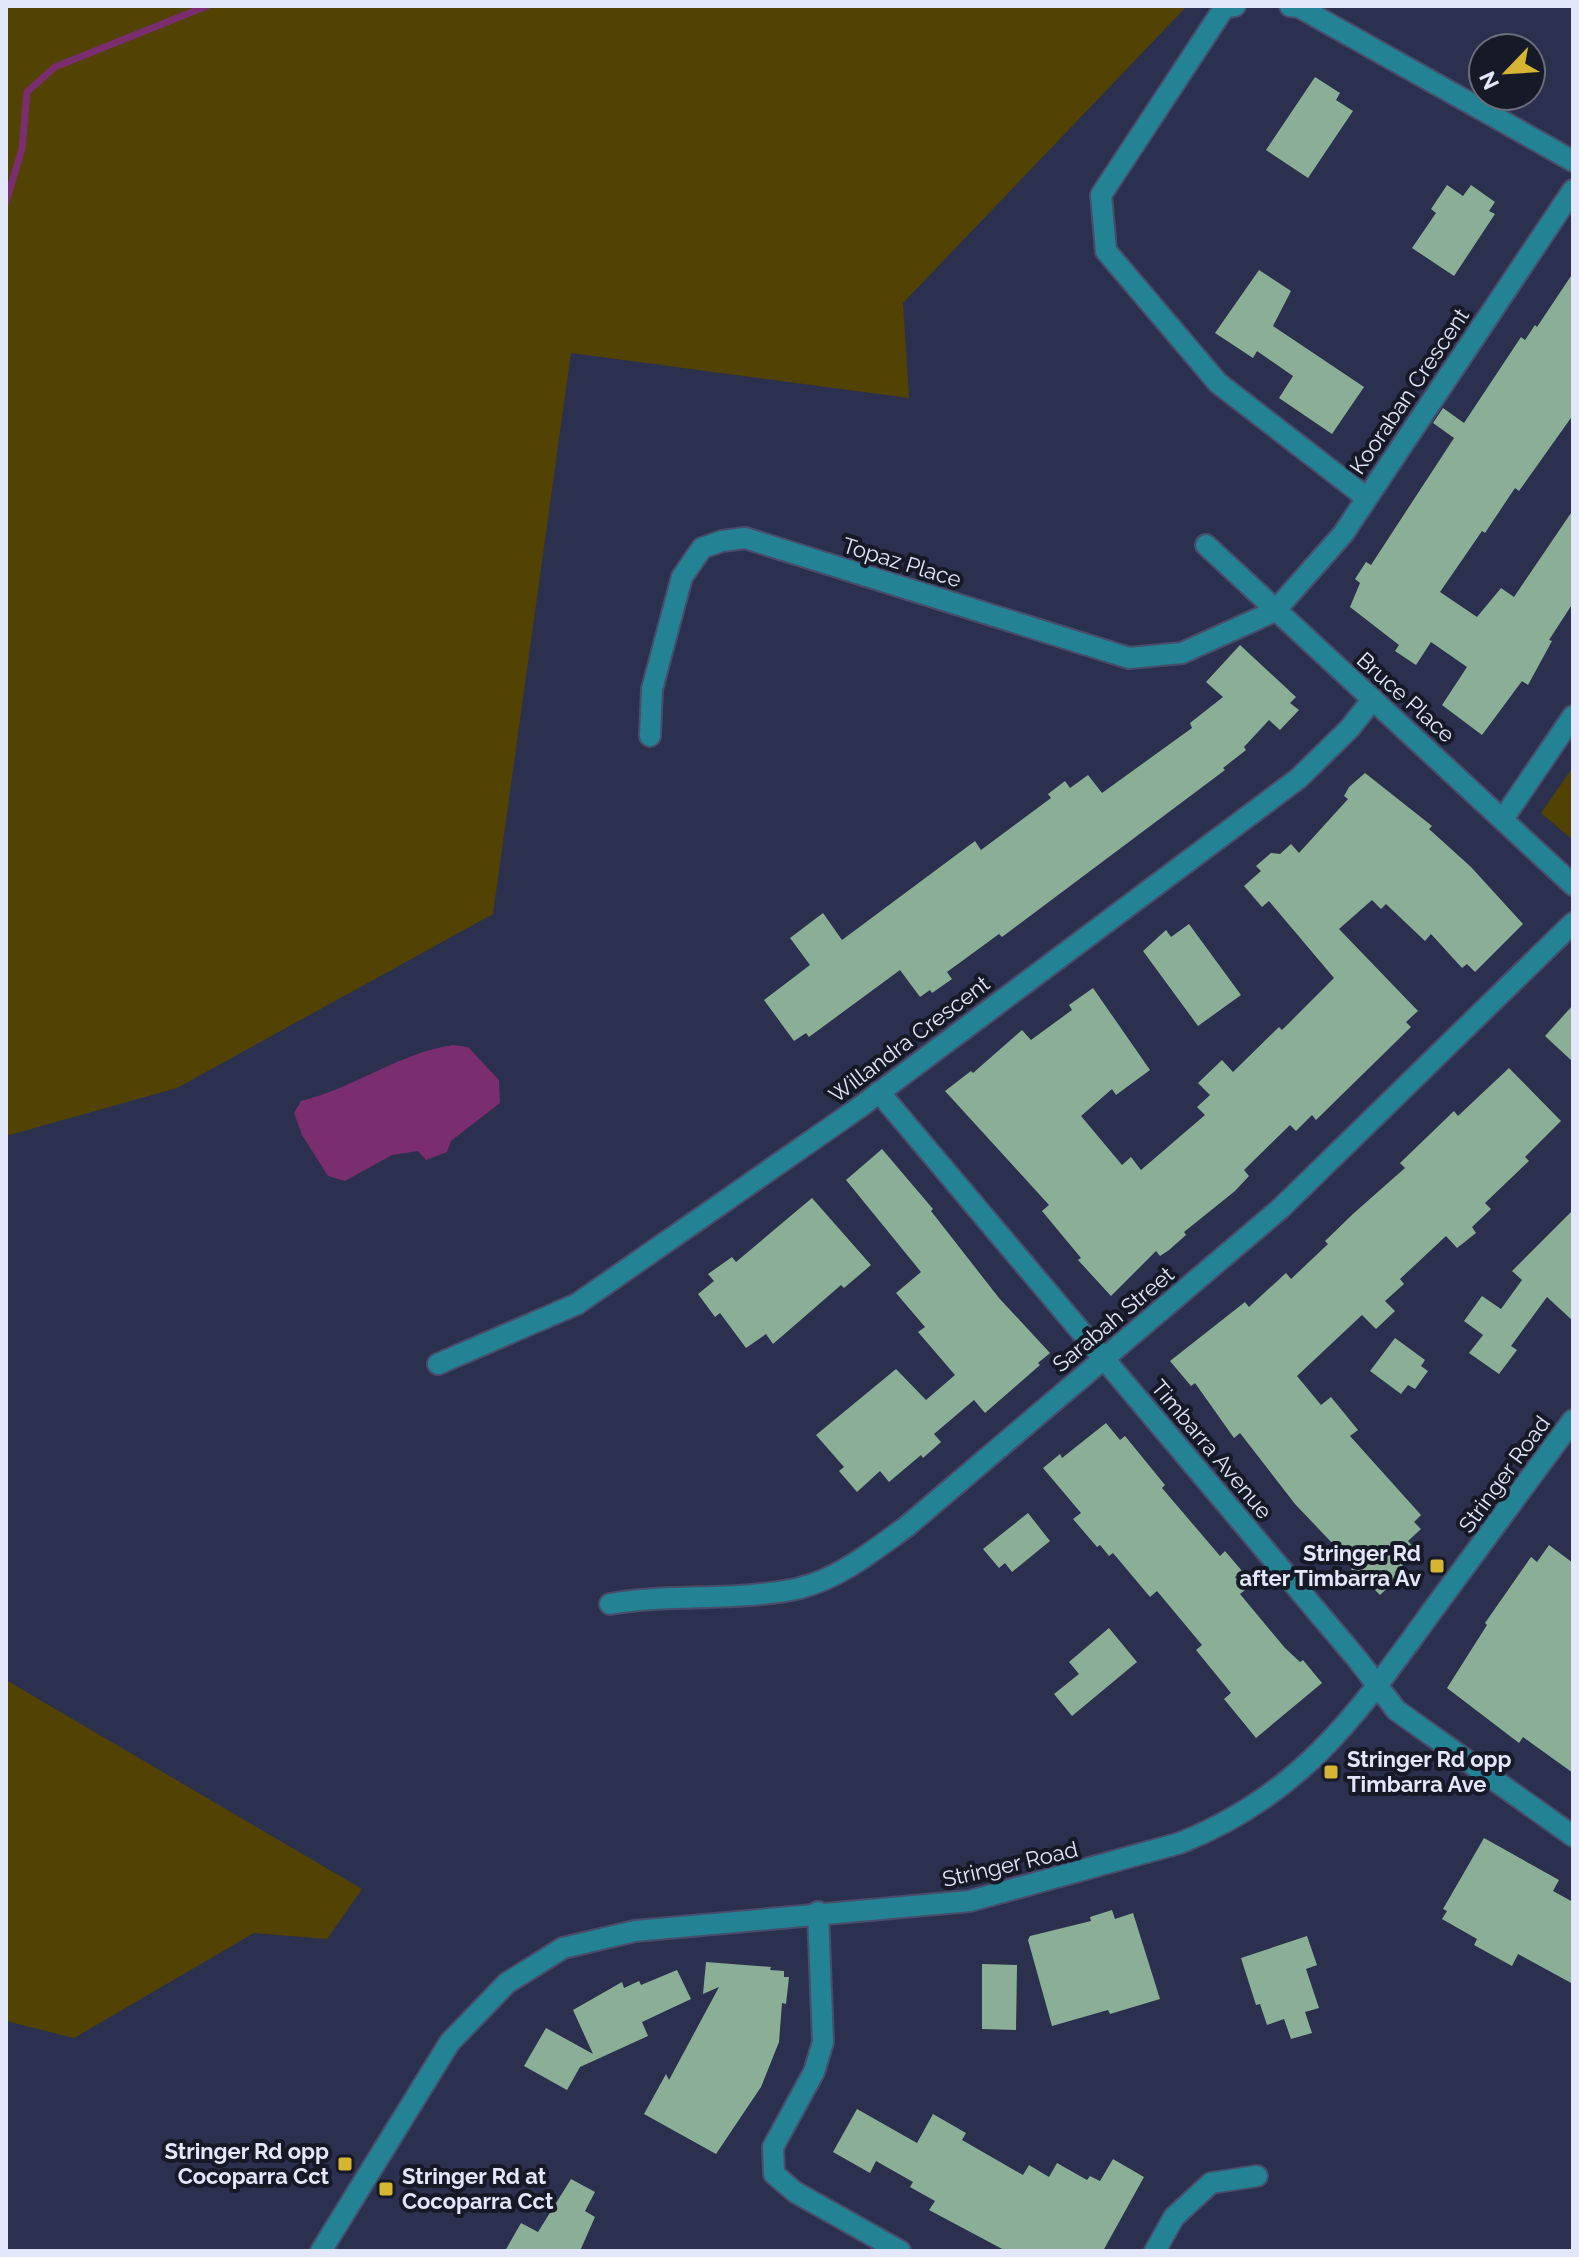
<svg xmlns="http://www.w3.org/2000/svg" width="1579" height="2257" viewBox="0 0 1579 2257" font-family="Raleway,sans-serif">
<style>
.green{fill:#524303}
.water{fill:#7a2d6f}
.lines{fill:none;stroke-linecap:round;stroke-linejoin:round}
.stream{stroke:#7a2d6f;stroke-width:7}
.building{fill:#8baf96}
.minor-casing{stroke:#474d6a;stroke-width:24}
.minor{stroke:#238294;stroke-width:20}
.poi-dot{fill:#d6b534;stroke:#161a27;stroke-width:3}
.labels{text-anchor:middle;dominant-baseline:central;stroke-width:8;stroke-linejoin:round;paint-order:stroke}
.street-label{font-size:22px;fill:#e2e7fa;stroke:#161a27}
.poi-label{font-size:22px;font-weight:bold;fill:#e2e7fa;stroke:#161a27;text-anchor:end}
</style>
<rect width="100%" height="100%" fill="#2a304e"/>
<!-- green -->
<g class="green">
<path d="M 6,6 L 1187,6 L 903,303 L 909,398 L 571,353 L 493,914 L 177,1088 L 6,1136 Z"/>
<path d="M 1573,767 L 1573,840 L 1541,813 Z"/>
<path d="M 6,1680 L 362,1889 L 327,1939 L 254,1933 L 74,2038 L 6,2021 Z"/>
</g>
<!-- water -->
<path class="water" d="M 453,1045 L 468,1047 L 499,1080 L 500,1103 L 451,1141 L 447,1152 L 426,1160 L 418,1151 L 392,1155 L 345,1181 L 328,1176 L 302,1135 L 294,1113 L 301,1101 C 354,1088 399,1053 453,1045 Z"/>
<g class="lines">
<!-- stream -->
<path class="stream" d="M 6,202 L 22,149 L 27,92 L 55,67 L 207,6"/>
</g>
<!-- building -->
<g class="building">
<path d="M 1315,77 L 1340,93 L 1336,100 L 1353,111 L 1308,178 L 1266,150 Z"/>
<path d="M 1447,185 L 1463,196 L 1471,185 L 1495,202 L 1489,211 L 1495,214 L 1454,276 L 1412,248 L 1436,213 L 1431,209 Z"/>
<path d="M 1259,270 L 1291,291 L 1273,326 L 1364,387 L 1332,434 L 1279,398 L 1293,376 L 1257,351 L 1253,358 L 1215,333 Z"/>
<path d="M 1573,273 L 1573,415 L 1519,491 L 1515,488 L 1485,533 L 1482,531 L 1440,592 L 1477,617 L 1501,588 L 1514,597 L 1573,510 L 1573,603 L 1549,640 L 1552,641 L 1528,685 L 1522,681 L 1482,735 L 1442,705 L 1467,667 L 1431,642 L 1416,665 L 1395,651 L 1399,645 L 1350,607 L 1360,583 L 1355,579 L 1366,562 L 1371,565 L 1454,438 L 1433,423 L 1443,408 L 1464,423 L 1521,337 L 1525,340 L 1535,325 L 1537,327 Z"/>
<path d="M 1240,645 L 1296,697 L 1290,703 L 1299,710 L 1280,730 L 1269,720 L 1244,747 L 1246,750 L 1223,768 L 1225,770 L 1002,937 L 999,934 L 947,972 L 952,979 L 932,993 L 930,990 L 920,997 L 900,970 L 809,1037 L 806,1033 L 794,1041 L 764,1000 L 810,965 L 790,938 L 823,913 L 842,940 L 975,841 L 981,850 L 1051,798 L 1048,794 L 1065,781 L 1070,788 L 1088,775 L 1102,793 L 1192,728 L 1190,723 L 1223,697 L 1206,682 Z"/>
<path d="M 1365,773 L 1432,826 L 1429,829 L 1471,867 L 1523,924 L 1475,972 L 1467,964 L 1462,968 L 1431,934 L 1425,941 L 1386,904 L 1381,909 L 1372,900 L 1339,929 L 1418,1011 L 1406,1022 L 1411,1027 L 1316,1120 L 1312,1115 L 1296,1131 L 1290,1125 L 1244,1170 L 1249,1176 L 1235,1191 L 1184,1232 L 1186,1235 L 1169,1250 L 1160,1256 L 1156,1251 L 1111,1296 L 1078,1260 L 1081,1258 L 1042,1211 L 1049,1205 L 945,1091 L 971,1071 L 973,1073 L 1022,1030 L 1031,1040 L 1072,1010 L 1069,1005 L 1093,988 L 1150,1070 L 1116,1095 L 1112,1089 L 1081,1116 L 1122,1165 L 1131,1157 L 1141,1170 L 1205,1115 L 1197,1107 L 1210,1095 L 1198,1083 L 1222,1060 L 1233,1072 L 1279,1027 L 1282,1030 L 1334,978 L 1269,901 L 1262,907 L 1244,886 L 1261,871 L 1256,866 L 1271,853 L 1280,854 L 1291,844 L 1299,853 L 1348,799 L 1344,796 L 1349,787 Z"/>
<path d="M 1189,924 L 1241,995 L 1198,1026 L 1143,951 L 1166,930 L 1171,937 Z"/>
<path d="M 1573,1005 L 1573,1062 L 1545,1036 Z"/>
<path d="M 1509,1068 L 1561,1121 L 1525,1157 L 1529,1161 L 1485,1203 L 1491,1209 L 1472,1227 L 1476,1233 L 1457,1248 L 1446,1236 L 1400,1279 L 1404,1284 L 1385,1301 L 1395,1311 L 1376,1329 L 1362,1315 L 1297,1376 L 1321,1405 L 1331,1397 L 1358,1430 L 1350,1436 L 1421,1515 L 1414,1522 L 1421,1529 L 1408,1541 L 1418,1552 L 1395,1572 L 1400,1576 L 1380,1595 L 1372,1587 L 1370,1589 L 1351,1569 L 1354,1566 L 1295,1504 L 1240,1433 L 1234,1438 L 1195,1383 L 1191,1386 L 1170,1361 L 1245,1302 L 1249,1307 L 1286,1273 L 1291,1279 L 1328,1244 L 1325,1241 L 1354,1213 L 1405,1168 L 1400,1163 L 1454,1111 L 1458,1116 Z"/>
<path d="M 882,1149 L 933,1209 L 931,1211 L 999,1298 L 1050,1353 L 1038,1363 L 1040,1365 L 985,1413 L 974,1400 L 934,1434 L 941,1442 L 923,1458 L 921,1455 L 889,1482 L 880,1471 L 857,1492 L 839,1471 L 844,1467 L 816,1435 L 896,1369 L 926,1400 L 955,1375 L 918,1332 L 925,1327 L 896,1293 L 921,1272 L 846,1180 Z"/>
<path d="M 812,1198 L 871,1265 L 844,1288 L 841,1285 L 773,1344 L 766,1334 L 746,1348 L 720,1313 L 715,1317 L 698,1294 L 714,1281 L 708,1274 L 732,1257 L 736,1262 Z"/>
<path d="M 1573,1210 L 1573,1321 L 1547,1297 L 1511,1346 L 1517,1350 L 1499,1374 L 1469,1353 L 1483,1335 L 1464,1321 L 1482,1296 L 1501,1309 L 1522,1280 L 1512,1271 Z"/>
<path d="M 1395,1338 L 1425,1360 L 1421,1366 L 1428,1371 L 1415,1389 L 1408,1385 L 1401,1394 L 1370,1371 Z"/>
<path d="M 1106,1423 L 1120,1440 L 1125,1436 L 1165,1485 L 1162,1488 L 1220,1556 L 1225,1551 L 1242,1571 L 1235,1577 L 1245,1590 L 1240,1594 L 1285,1648 L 1300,1662 L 1303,1660 L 1322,1683 L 1256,1738 L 1224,1699 L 1231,1693 L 1196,1650 L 1202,1645 L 1157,1591 L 1150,1597 L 1113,1553 L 1109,1556 L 1100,1545 L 1097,1547 L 1073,1519 L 1081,1513 L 1043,1468 L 1060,1454 L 1062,1458 Z"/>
<path d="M 1028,1513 L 1050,1541 L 1012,1572 L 1005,1563 L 999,1568 L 983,1549 Z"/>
<path d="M 1549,1545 L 1573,1563 L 1573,1773 L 1523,1737 L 1519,1743 L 1447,1688 L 1487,1625 L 1485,1623 L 1531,1557 L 1537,1562 Z"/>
<path d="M 1109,1628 L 1137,1662 L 1072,1716 L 1054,1694 L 1079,1674 L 1069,1662 Z"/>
<path d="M 1484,1838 L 1559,1880 L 1553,1891 L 1573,1902 L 1573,1984 L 1518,1954 L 1512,1966 L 1474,1945 L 1477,1939 L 1442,1919 L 1447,1911 L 1443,1909 Z"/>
<path d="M 1112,1910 L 1115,1919 L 1133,1913 L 1160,1999 L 1110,2014 L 1108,2010 L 1052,2026 L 1028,1940 L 1030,1936 L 1091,1921 L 1090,1917 Z"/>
<path d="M 1307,1936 L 1317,1965 L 1306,1969 L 1319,2008 L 1305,2012 L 1312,2033 L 1291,2039 L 1284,2019 L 1267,2025 L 1260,2004 L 1256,2005 L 1241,1958 Z"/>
<path d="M 706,1962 L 771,1967 L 770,1970 L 784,1971 L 784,1977 L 789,1977 L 786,2004 L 782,2003 L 779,2042 L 761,2087 L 716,2154 L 644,2114 L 666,2074 L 669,2080 L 719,1987 L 703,1994 Z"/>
<path d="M 982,1964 L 1017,1965 L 1016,2030 L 982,2029 Z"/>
<path d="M 677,1970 L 691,1999 L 642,2022 L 648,2036 L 580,2067 L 567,2090 L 524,2066 L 546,2028 L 593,2054 L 573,2010 L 622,1982 L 624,1988 L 639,1981 L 641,1985 Z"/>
<path d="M 857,2109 L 917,2143 L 933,2114 L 966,2133 L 962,2140 L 1023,2175 L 1029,2165 L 1049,2177 L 1057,2163 L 1087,2180 L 1090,2176 L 1100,2181 L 1113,2159 L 1144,2177 L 1103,2251 L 1006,2251 L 929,2210 L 935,2201 L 910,2187 L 913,2182 L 876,2161 L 870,2173 L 833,2152 Z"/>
<path d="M 571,2179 L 595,2192 L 585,2211 L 595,2217 L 580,2251 L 505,2251 L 521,2223 L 538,2232 Z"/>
</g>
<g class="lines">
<defs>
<g id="minor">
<path d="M 1235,6 L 1224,8 L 1101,195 L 1106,251 L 1218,383 L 1367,498"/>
<path d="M 1290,6 L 1299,7 L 1573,161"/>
<path d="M 1206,545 L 1573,885"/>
<path d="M 650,736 L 652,689 L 682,577 L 702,548 L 722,541 L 745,538 L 1129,658 L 1182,653 L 1275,611 L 1343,534 L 1573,190"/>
<path d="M 1503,819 L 1573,716"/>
<path d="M 879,1092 L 1358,1660 L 1396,1710 L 1573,1836"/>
<path d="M 438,1364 L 577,1304 L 860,1107 L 1299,778 L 1350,728 L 1373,699"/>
<path d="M 610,1604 C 672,1593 738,1602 800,1588 C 840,1578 874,1550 906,1527 L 1281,1208 L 1573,923"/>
<path d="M 818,1912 L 823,2042 L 814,2072 L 773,2147 L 774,2174 L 795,2192 L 900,2251"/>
<path d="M 321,2251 L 450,2042 L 507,1983 L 563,1948 L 635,1931 L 970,1901 L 1180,1843 C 1304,1794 1360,1710 1435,1607 C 1481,1545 1527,1482 1573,1420"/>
<path d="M 1155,2251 L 1174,2217 L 1211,2183 L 1257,2176"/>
</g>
</defs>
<!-- minor casing -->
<use href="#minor" class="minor-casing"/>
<!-- minor -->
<use href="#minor" class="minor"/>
</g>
<!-- markers -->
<g class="poi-dot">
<rect x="1429" y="1558" width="16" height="16" rx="4"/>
<rect x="1323" y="1764" width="16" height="16" rx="4"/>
<rect x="337" y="2156" width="16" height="16" rx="4"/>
<rect x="378" y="2181" width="16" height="16" rx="4"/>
</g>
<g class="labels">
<!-- street labels -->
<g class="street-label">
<text transform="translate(1409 391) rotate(-56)">Kooraban Crescent</text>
<text transform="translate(902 562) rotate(17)">Topaz Place</text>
<text transform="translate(1406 697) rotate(42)">Bruce Place</text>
<text transform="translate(909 1039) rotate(-37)">Willandra Crescent</text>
<text transform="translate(1113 1319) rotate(-40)">Sarabah Street</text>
<text transform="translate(1212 1449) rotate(50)">Timbarra Avenue</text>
<text transform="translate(1504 1474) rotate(-54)">Stringer Road</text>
<text transform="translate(1010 1864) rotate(-13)">Stringer Road</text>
</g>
<!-- poi labels -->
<g class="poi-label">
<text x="1421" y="1553">Stringer Rd<tspan x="1421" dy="25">after Timbarra Av</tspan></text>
<text x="1347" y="1759" text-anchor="start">Stringer Rd opp<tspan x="1347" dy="25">Timbarra Ave</tspan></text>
<text x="329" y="2151">Stringer Rd opp<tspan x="329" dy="25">Cocoparra Cct</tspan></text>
<text x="402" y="2176" text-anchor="start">Stringer Rd at<tspan x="402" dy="25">Cocoparra Cct</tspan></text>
</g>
</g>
<!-- border -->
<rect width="1579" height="2257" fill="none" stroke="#e2e7fa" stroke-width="16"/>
<!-- north arrow -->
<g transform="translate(1507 72) rotate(245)"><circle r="38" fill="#161a27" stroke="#686c7b" stroke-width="2"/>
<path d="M0-6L14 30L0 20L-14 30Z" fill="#d6b534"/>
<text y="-12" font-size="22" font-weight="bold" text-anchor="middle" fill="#e2e7fa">N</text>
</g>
</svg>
